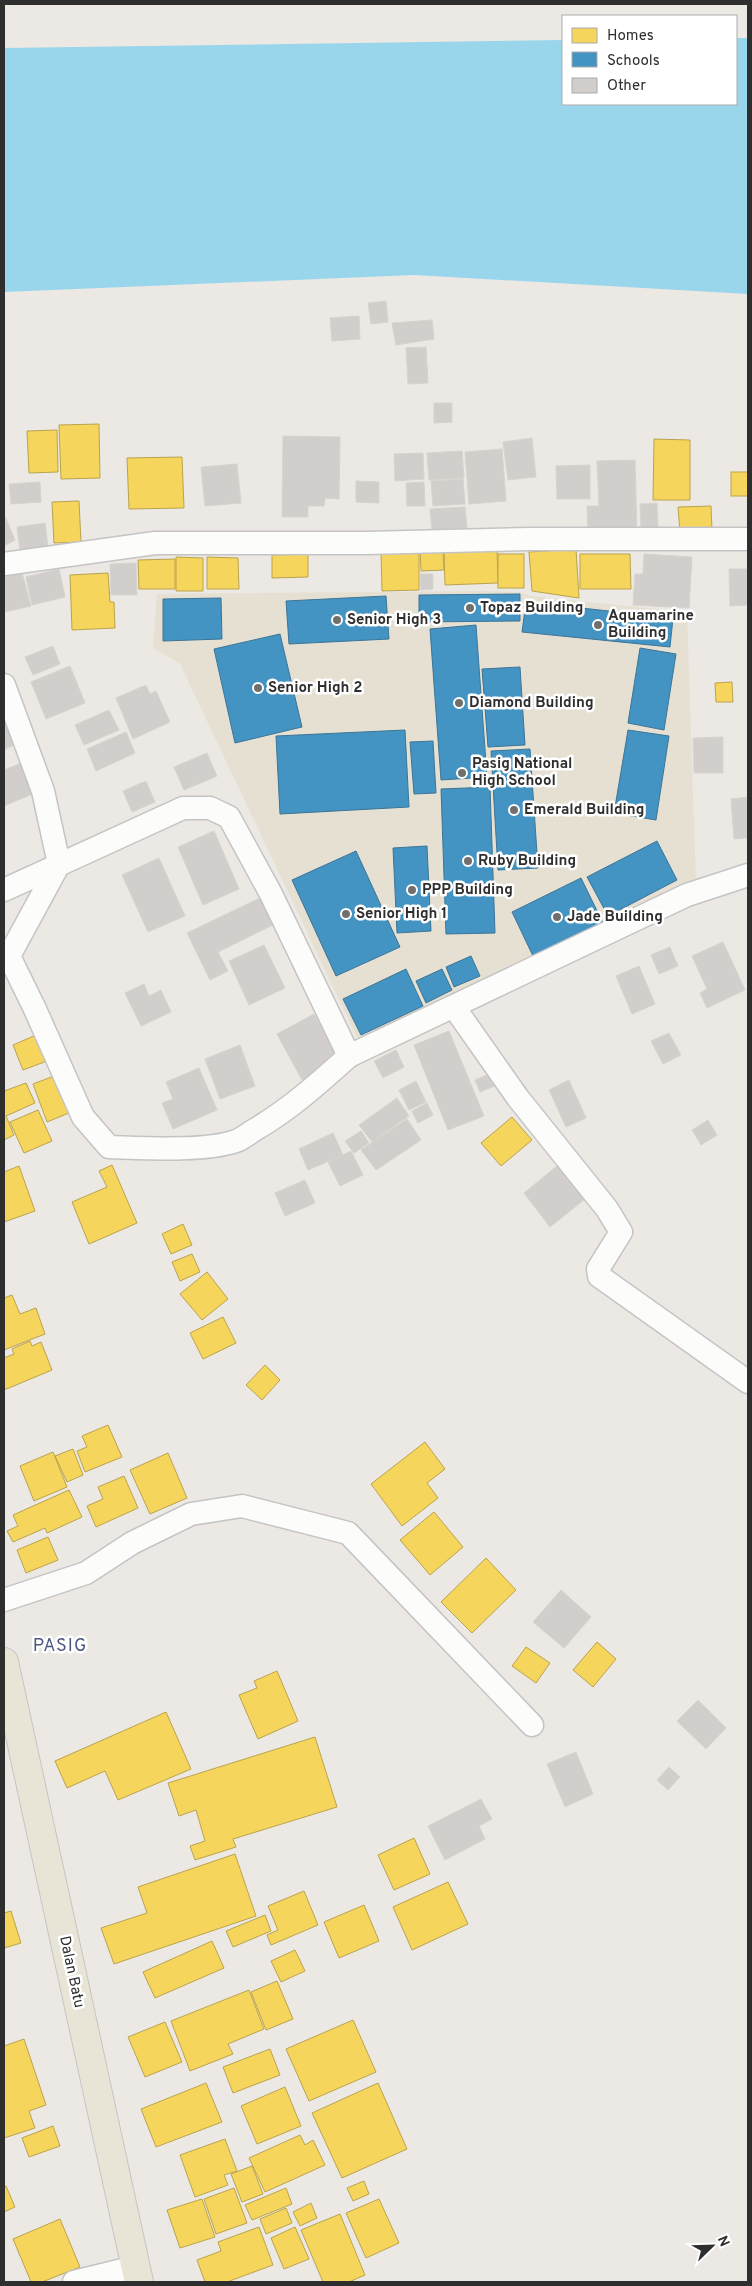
<svg xmlns="http://www.w3.org/2000/svg" width="752" height="2286" viewBox="0 0 752 2286" font-family="Overpass,sans-serif">
<style>
.education{fill:#e6e0d3}
.water{fill:#99d6ec}
.homes{fill:#f6d55c;stroke:#baa34e}
.schools{fill:#4393c3;stroke:#3d7596}
.building{fill:#d1cecb;stroke:#d7d4d0}
.lines{fill:none;stroke-linecap:round;stroke-linejoin:round}
.street-casing{stroke:#c5c4c5;stroke-width:25}
.primary-casing{stroke:#c6c5c4;stroke-width:30}
.street{stroke:#fcfcfb;stroke-width:22}
.primary{stroke:#e8e4d6;stroke-width:28}
.poi-dot{fill:#706f6e;stroke:#fff;stroke-width:2}
.labels{text-anchor:middle;dominant-baseline:central;stroke-width:5;stroke-linejoin:round;paint-order:stroke}
.poi-label{font-size:15px;font-weight:bold;fill:#2e2e2e;stroke:#fff;text-anchor:start}
.street-label{font-size:15px;fill:#2e2e2e;stroke:#fff}
.quarter-label{font-size:18px;letter-spacing:1px;fill:#4d5680;stroke:#fff}
</style>
<rect width="100%" height="100%" fill="#ece8e4"/>
<!-- education -->
<path class="education" d="M 486,591 L 520,592 L 530,596 L 687,612 L 696,883 L 358,1040 L 180,664 L 153,648 L 157,594 Z"/>
<!-- water -->
<path class="water" d="M 736,38 L 748,38 L 748,294 L 414,275 L 4,292 L 4,48 L 563,40 L 563,104 L 736,104 Z"/>
<!-- homes -->
<g class="homes">
<path d="M 99,424 L 100,478 L 61,479 L 59,425 Z"/>
<path d="M 57,430 L 58,472 L 29,473 L 27,431 Z"/>
<path d="M 654,439 L 690,440 L 690,500 L 653,500 Z"/>
<path d="M 182,457 L 184,508 L 129,509 L 127,458 Z"/>
<rect x="731" y="472" width="17" height="24"/>
<path d="M 79,501 L 81,542 L 54,543 L 52,502 Z"/>
<path d="M 711,506 L 712,530 L 680,532 L 678,507 Z"/>
<path d="M 443,549 L 444,570 L 421,571 L 420,550 Z"/>
<path d="M 497,549 L 498,583 L 445,585 L 444,551 Z"/>
<path d="M 576,549 L 579,598 L 532,591 L 529,552 Z"/>
<path d="M 381,553 L 419,553 L 419,590 L 382,591 Z"/>
<path d="M 308,554 L 308,577 L 272,578 L 272,555 Z"/>
<rect x="498" y="554" width="26" height="34"/>
<path d="M 580,554 L 630,554 L 631,589 L 580,589 Z"/>
<path d="M 176,557 L 203,558 L 203,591 L 176,591 Z"/>
<path d="M 207,557 L 238,558 L 239,589 L 207,589 Z"/>
<path d="M 175,559 L 175,589 L 139,589 L 138,560 Z"/>
<path d="M 108,573 L 110,602 L 114,602 L 115,628 L 72,630 L 70,575 Z"/>
<path d="M 732,682 L 733,702 L 716,702 L 715,683 Z"/>
<path d="M 36,1035 L 47,1061 L 23,1070 L 13,1045 Z"/>
<path d="M 54,1076 L 69,1113 L 47,1122 L 33,1084 Z"/>
<path d="M 26,1083 L 35,1103 L 6,1116 L 14,1135 L 4,1140 L 4,1091 Z"/>
<path d="M 38,1110 L 52,1141 L 24,1153 L 10,1122 Z"/>
<path d="M 512,1117 L 532,1140 L 501,1166 L 481,1143 Z"/>
<path d="M 112,1165 L 137,1223 L 89,1244 L 72,1202 L 107,1187 L 99,1171 Z"/>
<path d="M 19,1166 L 35,1211 L 4,1222 L 4,1172 Z"/>
<path d="M 183,1224 L 192,1245 L 171,1254 L 162,1234 Z"/>
<path d="M 192,1254 L 200,1272 L 180,1281 L 172,1262 Z"/>
<path d="M 207,1272 L 228,1299 L 202,1320 L 180,1294 Z"/>
<path d="M 12,1295 L 20,1314 L 36,1308 L 45,1334 L 4,1350 L 4,1298 Z"/>
<path d="M 223,1317 L 236,1343 L 203,1359 L 190,1333 Z"/>
<path d="M 30,1341 L 32,1346 L 41,1342 L 52,1370 L 4,1390 L 4,1358 L 14,1354 L 12,1349 Z"/>
<path d="M 265,1365 L 280,1380 L 262,1400 L 246,1385 Z"/>
<path d="M 108,1425 L 122,1457 L 85,1472 L 77,1451 L 87,1447 L 82,1436 Z"/>
<path d="M 425,1442 L 445,1469 L 427,1483 L 438,1498 L 402,1526 L 371,1484 Z"/>
<path d="M 73,1449 L 83,1475 L 67,1482 L 55,1456 Z"/>
<path d="M 53,1452 L 67,1487 L 34,1501 L 20,1466 Z"/>
<path d="M 168,1453 L 187,1498 L 150,1514 L 130,1470 Z"/>
<path d="M 124,1476 L 138,1508 L 96,1527 L 87,1506 L 103,1499 L 98,1487 Z"/>
<path d="M 69,1490 L 82,1517 L 47,1533 L 45,1528 L 13,1542 L 7,1531 L 18,1526 L 13,1515 Z"/>
<path d="M 434,1512 L 463,1547 L 430,1575 L 400,1540 Z"/>
<path d="M 48,1537 L 58,1560 L 26,1573 L 17,1550 Z"/>
<path d="M 486,1558 L 516,1590 L 472,1633 L 441,1602 Z"/>
<path d="M 597,1642 L 616,1659 L 593,1687 L 573,1670 Z"/>
<path d="M 526,1647 L 550,1663 L 536,1683 L 512,1666 Z"/>
<path d="M 277,1671 L 298,1721 L 258,1739 L 239,1695 L 257,1688 L 254,1681 Z"/>
<path d="M 166,1712 L 191,1769 L 118,1800 L 105,1771 L 67,1788 L 55,1761 Z"/>
<path d="M 315,1737 L 337,1807 L 233,1839 L 236,1847 L 195,1860 L 190,1846 L 205,1841 L 196,1810 L 179,1816 L 168,1783 Z"/>
<path d="M 414,1838 L 430,1874 L 394,1890 L 378,1855 Z"/>
<path d="M 235,1854 L 256,1916 L 114,1964 L 101,1928 L 147,1913 L 138,1887 Z"/>
<path d="M 448,1882 L 468,1924 L 412,1950 L 393,1907 Z"/>
<path d="M 304,1891 L 318,1925 L 271,1945 L 267,1935 L 278,1930 L 268,1906 Z"/>
<path d="M 364,1905 L 379,1941 L 339,1958 L 324,1922 Z"/>
<path d="M 11,1911 L 21,1943 L 4,1948 L 4,1913 Z"/>
<path d="M 265,1915 L 271,1931 L 233,1947 L 226,1931 Z"/>
<path d="M 212,1941 L 224,1968 L 155,1998 L 143,1972 Z"/>
<path d="M 295,1950 L 305,1971 L 281,1982 L 271,1961 Z"/>
<path d="M 277,1981 L 293,2019 L 266,2030 L 251,1992 Z"/>
<path d="M 249,1990 L 264,2029 L 228,2044 L 233,2054 L 190,2071 L 171,2021 Z"/>
<path d="M 353,2020 L 376,2072 L 309,2101 L 286,2049 Z"/>
<path d="M 165,2022 L 182,2062 L 145,2077 L 128,2037 Z"/>
<path d="M 24,2039 L 46,2105 L 29,2111 L 35,2128 L 4,2138 L 4,2046 Z"/>
<path d="M 270,2049 L 280,2075 L 233,2093 L 223,2067 Z"/>
<path d="M 206,2083 L 222,2122 L 156,2147 L 141,2109 Z"/>
<path d="M 378,2083 L 407,2149 L 342,2178 L 312,2113 Z"/>
<path d="M 285,2087 L 301,2126 L 257,2144 L 241,2106 Z"/>
<path d="M 53,2126 L 60,2146 L 29,2157 L 22,2138 Z"/>
<path d="M 300,2135 L 305,2145 L 313,2140 L 325,2165 L 265,2192 L 249,2158 Z"/>
<path d="M 225,2139 L 237,2171 L 224,2175 L 228,2185 L 195,2197 L 180,2155 Z"/>
<path d="M 252,2166 L 263,2194 L 242,2202 L 231,2174 Z"/>
<path d="M 364,2181 L 369,2194 L 353,2201 L 347,2188 Z"/>
<path d="M 6,2186 L 15,2207 L 4,2212 L 4,2187 Z"/>
<path d="M 234,2188 L 247,2223 L 216,2234 L 204,2199 Z"/>
<path d="M 286,2188 L 292,2204 L 252,2220 L 245,2205 Z"/>
<path d="M 202,2199 L 215,2237 L 180,2248 L 167,2210 Z"/>
<path d="M 379,2199 L 399,2243 L 366,2258 L 346,2213 Z"/>
<path d="M 311,2203 L 317,2218 L 300,2226 L 293,2212 Z"/>
<path d="M 286,2208 L 292,2223 L 266,2234 L 260,2219 Z"/>
<path d="M 340,2214 L 365,2275 L 349,2282 L 323,2282 L 301,2230 Z"/>
<path d="M 60,2219 L 80,2267 L 42,2282 L 31,2282 L 13,2239 Z"/>
<path d="M 259,2227 L 273,2265 L 227,2282 L 205,2282 L 197,2260 L 221,2251 L 218,2242 Z"/>
<path d="M 295,2227 L 309,2259 L 284,2269 L 271,2238 Z"/>
</g>
<!-- schools -->
<g class="schools">
<path d="M 520,594 L 520,621 L 419,622 L 419,595 Z"/>
<path d="M 386,596 L 389,639 L 289,644 L 286,601 Z"/>
<path d="M 221,598 L 222,639 L 163,641 L 163,599 Z"/>
<path d="M 526,602 L 673,618 L 670,647 L 522,632 Z"/>
<path d="M 476,625 L 487,777 L 441,780 L 430,629 Z"/>
<path d="M 280,634 L 302,727 L 235,743 L 214,649 Z"/>
<path d="M 640,648 L 676,654 L 664,730 L 628,723 Z"/>
<path d="M 520,667 L 525,745 L 488,747 L 482,669 Z"/>
<path d="M 405,730 L 409,807 L 280,814 L 276,736 Z"/>
<path d="M 628,730 L 669,736 L 656,820 L 614,813 Z"/>
<path d="M 433,741 L 436,793 L 414,794 L 410,742 Z"/>
<path d="M 530,749 L 538,868 L 498,870 L 491,751 Z"/>
<path d="M 490,787 L 495,933 L 446,934 L 441,789 Z"/>
<path d="M 657,841 L 677,880 L 608,916 L 587,877 Z"/>
<path d="M 427,846 L 431,931 L 397,933 L 393,848 Z"/>
<path d="M 356,851 L 400,947 L 336,976 L 292,880 Z"/>
<path d="M 581,878 L 603,923 L 533,956 L 512,912 Z"/>
<path d="M 471,956 L 480,976 L 454,987 L 446,967 Z"/>
<path d="M 406,969 L 423,1006 L 361,1035 L 343,999 Z"/>
<path d="M 442,969 L 452,990 L 426,1003 L 416,981 Z"/>
</g>
<!-- building -->
<g class="building">
<path d="M 386,301 L 388,322 L 371,324 L 368,303 Z"/>
<path d="M 359,316 L 360,339 L 332,341 L 330,318 Z"/>
<path d="M 432,320 L 434,339 L 396,345 L 392,323 Z"/>
<path d="M 426,347 L 428,383 L 408,384 L 406,348 Z"/>
<path d="M 434,403 L 452,403 L 452,422 L 434,423 Z"/>
<path d="M 283,436 L 340,437 L 339,499 L 325,498 L 324,506 L 308,506 L 308,517 L 282,517 Z"/>
<path d="M 532,438 L 536,477 L 508,480 L 503,442 Z"/>
<path d="M 502,449 L 506,501 L 469,504 L 465,452 Z"/>
<path d="M 462,451 L 464,478 L 429,480 L 427,453 Z"/>
<path d="M 423,453 L 424,479 L 395,481 L 394,454 Z"/>
<path d="M 635,460 L 637,533 L 588,534 L 587,506 L 599,506 L 597,461 Z"/>
<path d="M 237,464 L 241,503 L 205,506 L 201,467 Z"/>
<path d="M 590,465 L 590,499 L 557,499 L 556,466 Z"/>
<path d="M 463,479 L 465,504 L 433,506 L 431,481 Z"/>
<path d="M 356,481 L 379,482 L 379,503 L 356,502 Z"/>
<path d="M 40,482 L 41,502 L 11,504 L 9,484 Z"/>
<path d="M 424,482 L 425,506 L 407,506 L 406,483 Z"/>
<path d="M 657,503 L 658,530 L 641,530 L 640,504 Z"/>
<path d="M 465,507 L 467,528 L 432,531 L 430,509 Z"/>
<path d="M 4,514 L 15,540 L 4,546 Z"/>
<path d="M 45,523 L 48,547 L 20,551 L 17,527 Z"/>
<path d="M 644,554 L 692,557 L 689,608 L 633,605 L 635,574 L 643,574 Z"/>
<path d="M 136,563 L 137,595 L 111,595 L 110,564 Z"/>
<path d="M 21,569 L 31,606 L 4,612 L 4,573 Z"/>
<path d="M 59,569 L 65,597 L 32,605 L 26,577 Z"/>
<path d="M 729,569 L 748,569 L 748,605 L 730,606 Z"/>
<path d="M 420,574 L 433,574 L 433,589 L 421,590 Z"/>
<path d="M 53,646 L 60,664 L 33,675 L 25,657 Z"/>
<path d="M 70,666 L 85,703 L 46,719 L 31,682 Z"/>
<path d="M 146,685 L 150,694 L 156,691 L 170,722 L 133,739 L 116,698 Z"/>
<path d="M 109,710 L 119,730 L 84,745 L 75,725 Z"/>
<path d="M 4,714 L 18,743 L 4,750 Z"/>
<path d="M 126,732 L 135,753 L 96,771 L 87,749 Z"/>
<path d="M 723,737 L 723,773 L 694,773 L 693,738 Z"/>
<path d="M 207,753 L 217,776 L 184,790 L 174,767 Z"/>
<path d="M 29,760 L 42,790 L 4,806 L 4,770 Z"/>
<path d="M 146,781 L 155,802 L 132,812 L 123,791 Z"/>
<path d="M 748,797 L 748,838 L 734,839 L 731,799 Z"/>
<path d="M 214,831 L 239,889 L 203,905 L 178,847 Z"/>
<path d="M 159,858 L 185,916 L 148,932 L 122,875 Z"/>
<path d="M 264,896 L 277,923 L 218,952 L 228,971 L 210,980 L 187,933 Z"/>
<path d="M 723,942 L 745,990 L 707,1008 L 700,993 L 707,989 L 692,956 Z"/>
<path d="M 264,945 L 285,988 L 249,1005 L 229,961 Z"/>
<path d="M 670,947 L 678,966 L 659,974 L 651,955 Z"/>
<path d="M 639,966 L 655,1004 L 632,1014 L 616,976 Z"/>
<path d="M 144,984 L 149,996 L 161,990 L 171,1012 L 141,1026 L 125,993 Z"/>
<path d="M 314,1014 L 339,1060 L 302,1080 L 277,1034 Z"/>
<path d="M 449,1031 L 484,1116 L 448,1130 L 414,1045 Z"/>
<path d="M 669,1033 L 681,1055 L 663,1064 L 651,1041 Z"/>
<path d="M 240,1045 L 255,1086 L 220,1099 L 205,1059 Z"/>
<path d="M 396,1050 L 404,1067 L 383,1078 L 374,1061 Z"/>
<path d="M 199,1068 L 217,1110 L 173,1129 L 162,1103 L 173,1099 L 166,1082 Z"/>
<path d="M 494,1072 L 499,1084 L 480,1092 L 475,1080 Z"/>
<path d="M 569,1080 L 586,1118 L 566,1127 L 549,1090 Z"/>
<path d="M 416,1081 L 426,1102 L 409,1110 L 399,1090 Z"/>
<path d="M 397,1098 L 409,1116 L 372,1142 L 359,1125 Z"/>
<path d="M 427,1103 L 433,1115 L 418,1123 L 412,1111 Z"/>
<path d="M 407,1119 L 421,1140 L 376,1170 L 361,1150 Z"/>
<path d="M 708,1120 L 717,1135 L 701,1145 L 692,1130 Z"/>
<path d="M 361,1131 L 369,1143 L 354,1153 L 345,1141 Z"/>
<path d="M 333,1133 L 343,1155 L 308,1170 L 299,1149 Z"/>
<path d="M 351,1151 L 363,1175 L 340,1186 L 328,1162 Z"/>
<path d="M 563,1161 L 590,1195 L 550,1227 L 524,1193 Z"/>
<path d="M 305,1180 L 315,1203 L 285,1216 L 275,1193 Z"/>
<path d="M 561,1590 L 591,1617 L 564,1648 L 533,1622 Z"/>
<path d="M 698,1700 L 726,1728 L 706,1749 L 677,1721 Z"/>
<path d="M 576,1752 L 593,1794 L 565,1807 L 547,1764 Z"/>
<path d="M 669,1767 L 680,1777 L 668,1790 L 657,1780 Z"/>
<path d="M 481,1799 L 492,1819 L 479,1826 L 485,1839 L 445,1860 L 428,1826 Z"/>
</g>
<g class="lines">
<defs>
<g id="street">
<path d="M 4,564 L 155,543 L 366,543 L 529,539 L 748,539"/>
<path d="M 4,685 L 43,791 L 59,864 L 9,956 L 4,961"/>
<path d="M 4,890 L 183,808 L 210,808 L 229,817 L 271,894 L 349,1056 L 687,895 L 748,875"/>
<path d="M 9,956 L 34,1007 L 83,1117 L 109,1147 C 143,1148 205,1152 236,1141 C 242,1139 249,1133 256,1129 C 290,1109 319,1083 349,1056"/>
<path d="M 454,1007 L 518,1098 L 607,1209 L 621,1232 L 598,1269 L 599,1276 L 748,1382"/>
<path d="M 4,1600 L 86,1573 L 132,1543 L 191,1514 L 242,1506 L 348,1533 L 532,1725"/>
<path d="M 74,2282 L 135,2267"/>
</g>
<path id="primary" d="M 4,1662 L 139,2282"/>
</defs>
<!-- street casing -->
<use href="#street" class="street-casing"/>
<!-- primary casing -->
<use href="#primary" class="primary-casing"/>
<!-- street -->
<use href="#street" class="street"/>
<!-- primary -->
<use href="#primary" class="primary"/>
</g>
<!-- markers -->
<g class="poi-dot">
<circle cx="470" cy="608" r="5"/>
<circle cx="337" cy="620" r="5"/>
<circle cx="598" cy="625" r="5"/>
<circle cx="258" cy="688" r="5"/>
<circle cx="459" cy="703" r="5"/>
<circle cx="462" cy="773" r="5"/>
<circle cx="514" cy="810" r="5"/>
<circle cx="468" cy="861" r="5"/>
<circle cx="412" cy="890" r="5"/>
<circle cx="346" cy="914" r="5"/>
<circle cx="557" cy="917" r="5"/>
</g>
<g class="labels">
<!-- poi labels -->
<g class="poi-label">
<text x="480" y="608">Topaz Building</text>
<text x="608" y="616">Aquamarine<tspan x="608" dy="17">Building</tspan></text>
<text x="347" y="620">Senior High 3</text>
<text x="268" y="688">Senior High 2</text>
<text x="469" y="703">Diamond Building</text>
<text x="472" y="764">Pasig National<tspan x="472" dy="17">High School</tspan></text>
<text x="524" y="810">Emerald Building</text>
<text x="478" y="861">Ruby Building</text>
<text x="422" y="890">PPP Building</text>
<text x="356" y="914">Senior High 1</text>
<text x="567" y="917">Jade Building</text>
</g>
<!-- street labels -->
<g class="street-label">
<text transform="translate(71 1972) rotate(78)">Dalan Batu</text>
</g>
<!-- quarter labels -->
<g class="quarter-label">
<text x="60" y="1646">PASIG</text>
</g>
</g>
<!-- border -->
<rect width="752" height="2286" fill="none" stroke="#2e2e2e" stroke-width="10"/>
<!-- legend -->
<rect x="562" y="15" width="175" height="90" fill="#ffffff" stroke="#ababab"/>
<rect x="572" y="28" width="25" height="15" fill="#f6d55c" stroke="#ababab"/>
<text x="607" y="40" font-size="15" fill="#2e2e2e">Homes</text>
<rect x="572" y="52" width="25" height="15" fill="#4393c3" stroke="#ababab"/>
<text x="607" y="65" font-size="15" fill="#2e2e2e">Schools</text>
<rect x="572" y="78" width="25" height="15" fill="#d1cecb" stroke="#ababab"/>
<text x="607" y="90" font-size="15" fill="#2e2e2e">Other</text>
<!-- north arrow -->
<g transform="translate(712 2246) rotate(67)" stroke="#ffffff" stroke-width="4" paint-order="stroke">
<path d="M0-4L9 19L0 12L-9 19Z" fill="#2e2e2e"/>
<text y="-8" font-size="14" font-weight="bold" text-anchor="middle" fill="#2e2e2e">N</text>
</g>
</svg>
